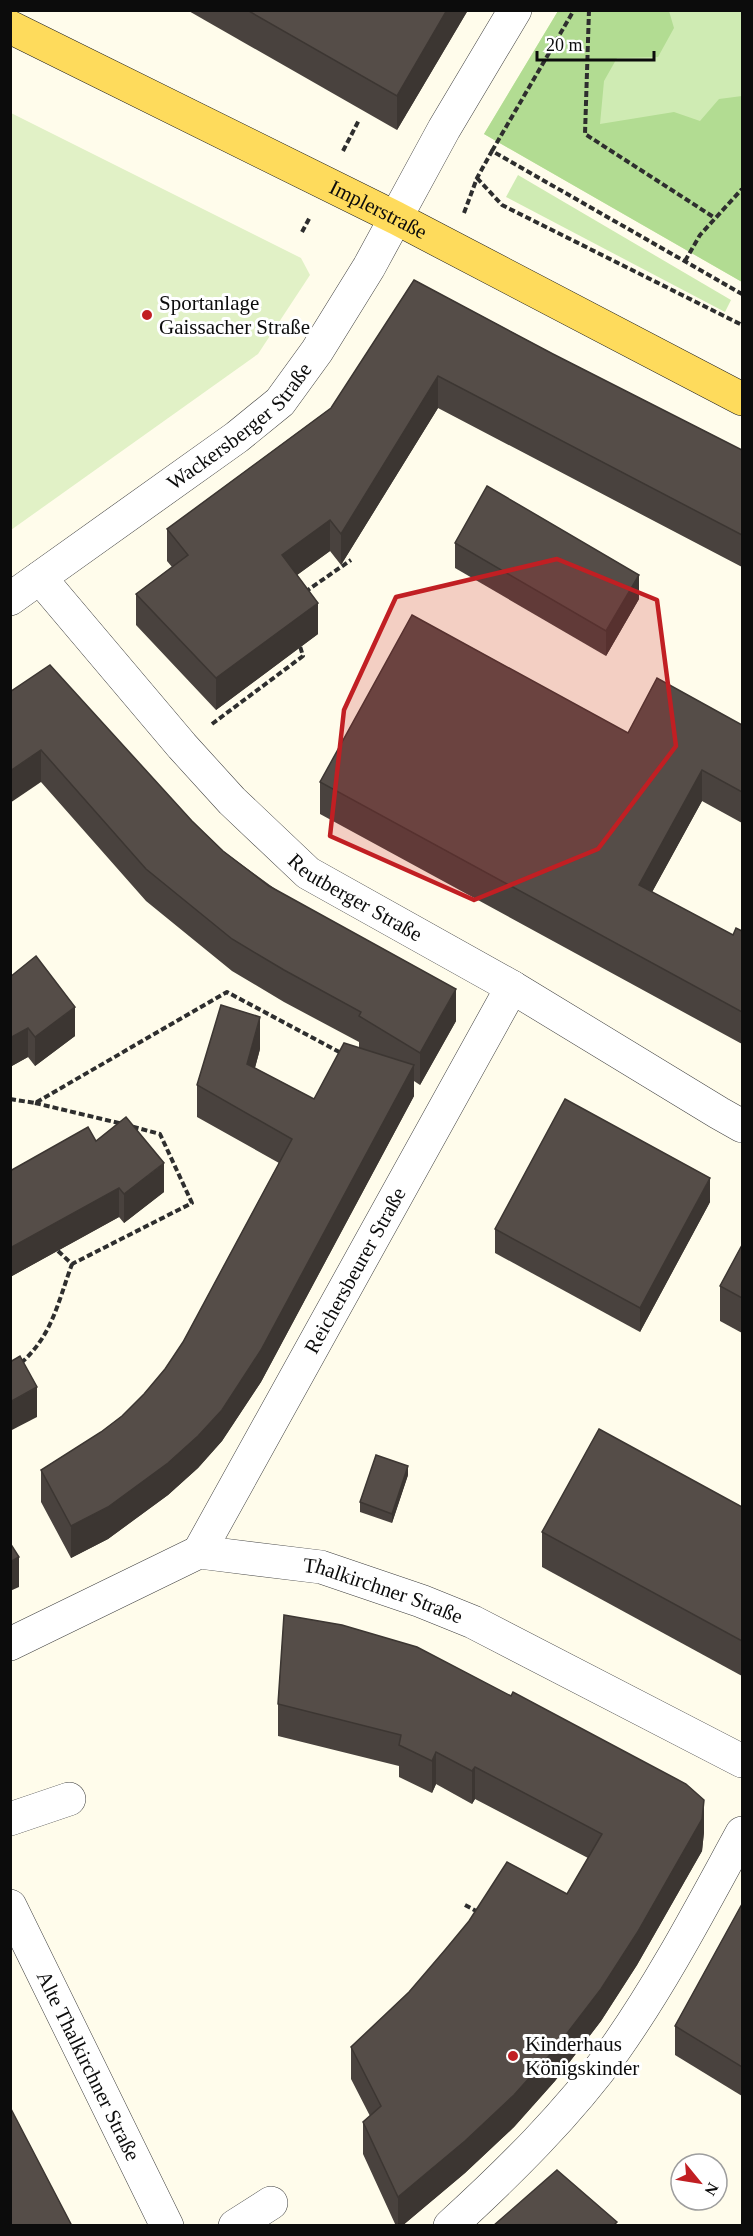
<svg xmlns="http://www.w3.org/2000/svg" width="753" height="2236" viewBox="0 0 753 2236" font-family="'Times New Roman',serif">
<style>
.green{fill:#cfebb3}
.forest{fill:#b2dc92}
.pitch{fill:#e1f1c6}
.lines{fill:none;stroke-linecap:round;stroke-linejoin:round}
.minor-casing{stroke:#3f3f3f;stroke-width:34}
.major-casing{stroke:#1d1d1d;stroke-width:34}
.path{stroke:#2e2e2e;stroke-width:4;stroke-dasharray:6 3;stroke-linecap:butt}
.minor{stroke:#fff;stroke-width:33}
.major{stroke:#fedb5c;stroke-width:33}
.wall{fill:#49423e}
.shaded-wall{fill:#3c3632}
.building{fill:#554d48;stroke:#3c3632;stroke-width:1.5}
.marked{fill:#c11f23;fill-opacity:0.2;stroke:#c11f23;stroke-width:4.5;stroke-linejoin:round}
.poi-dot{fill:#c11f23;stroke:#fff;stroke-width:2}
.labels{text-anchor:middle;dominant-baseline:central;stroke-width:6;stroke-linejoin:round;paint-order:stroke}
.street-label{font-size:21px;fill:#0c0c0c;stroke:#fff}
.poi-label{font-size:21px;fill:#0c0c0c;stroke:#fff;text-anchor:start}
</style>
<rect width="100%" height="100%" fill="#fffceb"/>
<!-- green -->
<g class="green">
<path d="M 558,11 L 742,11 L 742,282 L 484,134 Z"/>
<path d="M 518,175 L 731,300 L 725,312 L 506,197 Z"/>
</g>
<!-- forest -->
<path class="forest" d="M 558,11 L 669,11 L 674,28 L 658,57 L 617,58 L 604,81 L 600,124 L 674,112 L 700,121 L 719,99 L 742,96 L 742,282 L 484,134 Z"/>
<!-- pitch -->
<path class="pitch" d="M 11,113 L 301,258 L 310,275 L 258,354 L 11,530 Z"/>
<g class="lines">
<defs>
<g id="minor">
<path id="s1" d="M 40,578 L 182,746 L 232,801 L 308,873 L 512,987 L 719,1113 L 742,1126"/>
<path id="s2" d="M 10,599 L 237,437 L 280,402 L 317,351 L 369,267 L 444,129 L 515,10"/>
<path id="s3" d="M 199,1552 L 512,987"/>
<path id="s4" d="M 10,1644 L 199,1552 L 321,1567 L 421,1601 L 473,1622 L 742,1761"/>
<path d="M 10,1819 L 69,1799"/>
<path id="s5" d="M 10,1906 L 167,2226"/>
<path d="M 235,2226 L 271,2203"/>
<path d="M 450,2226 C 509,2172 568,2114 615,2049 C 663,1981 702,1906 742,1833"/>
</g>
<g id="major">
<path id="s6" d="M 10,27 L 396,218 L 742,399"/>
</g>
</defs>
<!-- minor casing -->
<use href="#minor" class="minor-casing"/>
<!-- major casing -->
<use href="#major" class="major-casing"/>
<!-- path -->
<g class="path">
<path d="M 589,10 L 585,134 L 715,218"/>
<path d="M 343,151 L 359,120"/>
<path d="M 492,151 L 574,10"/>
<path d="M 477,178 L 502,205 L 742,325"/>
<path d="M 464,213 L 477,178 L 492,151 L 742,294"/>
<path d="M 302,232 L 310,217"/>
<path d="M 685,261 L 700,235 L 742,189"/>
<path d="M 305,592 L 351,560"/>
<path d="M 212,724 L 303,656 L 299,643"/>
<path d="M 10,1099 L 35,1103 L 227,992 L 341,1053"/>
<path d="M 35,1103 L 123,1124"/>
<path d="M 58,1251 L 72,1264 L 192,1203 L 160,1134 L 130,1126"/>
<path d="M 21,1363 C 52,1336 58,1302 72,1264"/>
<path d="M 465,1905 L 478,1912"/>
</g>
<!-- minor -->
<use href="#minor" class="minor"/>
<!-- major -->
<use href="#major" class="major"/>
</g>
<!-- wall -->
<g class="wall">
<path d="M 187,10 L 468,10 L 397,130 Z"/>
<path d="M 414,280 L 553,354 L 742,450 L 742,567 L 438,408 L 341,565 L 330,551 L 297,575 L 318,634 L 216,710 L 136,625 L 136,594 L 172,567 L 167,561 L 167,529 L 331,408 Z"/>
<path d="M 455,543 L 639,599 L 606,656 L 455,568 Z"/>
<path d="M 10,692 L 192,821 L 223,851 L 456,1021 L 420,1085 L 414,1081 L 414,1096 L 261,1382 L 222,1441 L 198,1468 L 168,1495 L 108,1539 L 71,1558 L 41,1502 L 41,1470 L 101,1432 L 122,1416 L 144,1394 L 165,1369 L 183,1342 L 279,1163 L 197,1117 L 197,1085 L 260,1049 L 255,1068 L 314,1099 L 359,1047 L 359,1042 L 284,1002 L 232,971 L 146,901 L 41,782 Z"/>
<path d="M 742,725 L 742,823 L 702,801 L 652,892 L 733,935 L 742,931 L 742,1044 L 320,814 L 320,782 L 628,733 Z"/>
<path d="M 10,977 L 75,1036 L 35,1066 L 28,1057 L 10,1067 Z"/>
<path d="M 96,1141 L 164,1192 L 124,1223 L 119,1217 L 12,1276 L 10,1273 L 10,1171 Z"/>
<path d="M 710,1202 L 640,1332 L 495,1253 L 495,1229 Z"/>
<path d="M 742,1245 L 742,1333 L 720,1321 L 720,1286 Z"/>
<path d="M 408,1475 L 392,1523 L 360,1512 L 360,1502 Z"/>
<path d="M 742,1507 L 742,1676 L 542,1567 L 542,1532 Z"/>
<path d="M 284,1615 L 704,1832 L 702,1851 L 637,1965 L 601,2021 L 555,2081 L 514,2127 L 465,2173 L 402,2226 L 396,2226 L 363,2154 L 363,2122 L 370,2116 L 351,2079 L 351,2047 L 567,1894 L 588,1858 L 475,1799 L 472,1804 L 436,1784 L 432,1793 L 399,1777 L 399,1766 L 278,1736 L 278,1704 Z"/>
<path d="M 742,1904 L 742,2096 L 675,2055 L 675,2026 Z"/>
</g>
<!-- shaded-wall -->
<g class="shaded-wall">
<path d="M 447,10 L 468,10 L 397,130 L 397,96 Z"/>
<path d="M 438,376 L 438,408 L 341,565 L 341,534 Z"/>
<path d="M 330,520 L 330,551 L 282,586 L 282,555 Z"/>
<path d="M 639,575 L 639,599 L 606,656 L 606,631 Z"/>
<path d="M 318,603 L 318,634 L 216,710 L 216,678 Z"/>
<path d="M 41,750 L 41,782 L 10,803 L 10,771 Z"/>
<path d="M 702,770 L 702,801 L 639,916 L 639,885 Z"/>
<path d="M 456,989 L 456,1021 L 420,1085 L 420,1053 Z"/>
<path d="M 75,1007 L 75,1036 L 35,1066 L 35,1037 Z"/>
<path d="M 260,1017 L 260,1049 L 247,1096 L 247,1064 Z"/>
<path d="M 28,1028 L 28,1057 L 10,1067 L 10,1038 Z"/>
<path d="M 414,1065 L 414,1096 L 261,1382 L 222,1441 L 198,1468 L 168,1495 L 108,1539 L 71,1558 L 71,1526 Z"/>
<path d="M 164,1163 L 164,1192 L 124,1223 L 124,1194 Z"/>
<path d="M 710,1178 L 710,1202 L 640,1332 L 640,1308 Z"/>
<path d="M 119,1188 L 119,1217 L 12,1276 L 12,1247 Z"/>
<path d="M 37,1387 L 37,1417 L 10,1431 L 10,1402 Z"/>
<path d="M 408,1466 L 408,1475 L 392,1523 L 392,1514 Z"/>
<path d="M 19,1557 L 19,1587 L 10,1591 L 10,1562 Z"/>
<path d="M 436,1752 L 436,1784 L 432,1793 L 432,1761 Z"/>
<path d="M 475,1767 L 475,1799 L 472,1804 L 472,1771 Z"/>
<path d="M 704,1800 L 704,1832 L 702,1851 L 637,1965 L 601,2021 L 555,2081 L 514,2127 L 465,2173 L 402,2226 L 398,2226 L 398,2197 Z"/>
</g>
<!-- building -->
<g class="building">
<path d="M 247,10 L 447,10 L 397,96 Z"/>
<path d="M 414,280 L 553,354 L 742,450 L 742,535 L 438,376 L 341,534 L 330,520 L 282,555 L 318,603 L 216,678 L 136,594 L 188,555 L 167,529 L 331,408 Z"/>
<path d="M 487,486 L 639,575 L 606,631 L 455,543 Z"/>
<path d="M 412,615 L 628,733 L 657,678 L 742,725 L 742,792 L 702,770 L 639,885 L 733,935 L 736,928 L 742,931 L 742,1012 L 320,782 Z"/>
<path d="M 50,665 L 192,821 L 223,851 L 269,886 L 456,989 L 420,1053 L 359,1016 L 361,1012 L 284,970 L 232,939 L 146,869 L 41,750 L 10,771 L 10,692 Z"/>
<path d="M 36,956 L 75,1007 L 35,1037 L 28,1028 L 10,1038 L 10,977 Z"/>
<path d="M 221,1005 L 260,1017 L 247,1064 L 314,1099 L 344,1043 L 414,1065 L 261,1350 L 222,1410 L 198,1436 L 168,1463 L 108,1507 L 71,1526 L 41,1470 L 101,1432 L 122,1416 L 144,1394 L 165,1369 L 183,1342 L 292,1139 L 197,1085 Z"/>
<path d="M 565,1099 L 710,1178 L 640,1308 L 495,1229 Z"/>
<path d="M 126,1117 L 164,1163 L 124,1194 L 119,1188 L 12,1247 L 10,1244 L 10,1171 L 88,1127 L 96,1141 Z"/>
<path d="M 742,1245 L 742,1298 L 720,1286 Z"/>
<path d="M 20,1356 L 37,1387 L 10,1402 L 10,1362 Z"/>
<path d="M 599,1429 L 742,1507 L 742,1641 L 542,1532 Z"/>
<path d="M 376,1455 L 408,1466 L 392,1514 L 360,1502 Z"/>
<path d="M 10,1543 L 19,1557 L 10,1562 Z"/>
<path d="M 284,1615 L 342,1625 L 417,1647 L 511,1696 L 513,1692 L 635,1757 L 686,1784 L 704,1800 L 702,1819 L 637,1933 L 601,1989 L 555,2049 L 514,2095 L 465,2141 L 398,2197 L 363,2122 L 381,2106 L 351,2047 L 409,1992 L 445,1950 L 469,1921 L 507,1862 L 567,1894 L 602,1834 L 475,1767 L 472,1771 L 436,1752 L 432,1761 L 399,1745 L 401,1735 L 278,1704 Z"/>
<path d="M 742,1904 L 742,2067 L 675,2026 Z"/>
<path d="M 10,2107 L 72,2226 L 10,2226 Z"/>
<path d="M 557,2170 L 617,2222 L 613,2226 L 493,2226 Z"/>
</g>
<!-- marked area -->
<path class="marked" d="M 557,559 L 657,600 L 676,746 L 598,849 L 474,900 L 330,836 L 344,710 L 396,597 Z"/>
<!-- markers -->
<g class="poi-dot">
<circle cx="147" cy="315" r="6"/>
<circle cx="513" cy="2056" r="6"/>
</g>
<g class="labels">
<!-- street labels -->
<g class="street-label">
<text stroke="none"><textPath href="#s6" startOffset="411">Implerstraße</textPath></text>
<text stroke="none"><textPath href="#s2" startOffset="288">Wackersberger Straße</textPath></text>
<text stroke="none"><textPath href="#s1" startOffset="452">Reutberger Straße</textPath></text>
<text stroke="none"><textPath href="#s3" startOffset="322">Reichersbeurer Straße</textPath></text>
<text stroke="none"><textPath href="#s4" startOffset="399">Thalkirchner Straße</textPath></text>
<text stroke="none"><textPath href="#s5" startOffset="178">Alte Thalkirchner Straße</textPath></text>
</g>
<!-- poi labels -->
<g class="poi-label">
<text x="159" y="303">Sportanlage<tspan x="159" dy="24">Gaissacher Straße</tspan></text>
<text x="525" y="2044">Kinderhaus<tspan x="525" dy="24">Königskinder</tspan></text>
</g>
</g>
<!-- border -->
<rect width="753" height="2236" fill="none" stroke="#0c0c0c" stroke-width="24"/>
<!-- north arrow -->
<g transform="translate(699 2182) rotate(120)"><circle r="28" fill="#ffffff" stroke="#9e9e9e" stroke-width="1.5"/>
<path d="M0-4.5L10 22L0 15L-10 22Z" fill="#c11f23"/>
<text y="-9" font-size="16" font-weight="bold" text-anchor="middle" fill="#0c0c0c">N</text>
</g>
<!-- scale -->
<path d="M537 51v9h117v-9" fill="none" stroke="#0c0c0c" stroke-width="3"/>
<text x="546" y="51" font-size="18" fill="#0c0c0c" stroke="#ffffff" stroke-width="4.5" paint-order="stroke">20 m</text>
</svg>
